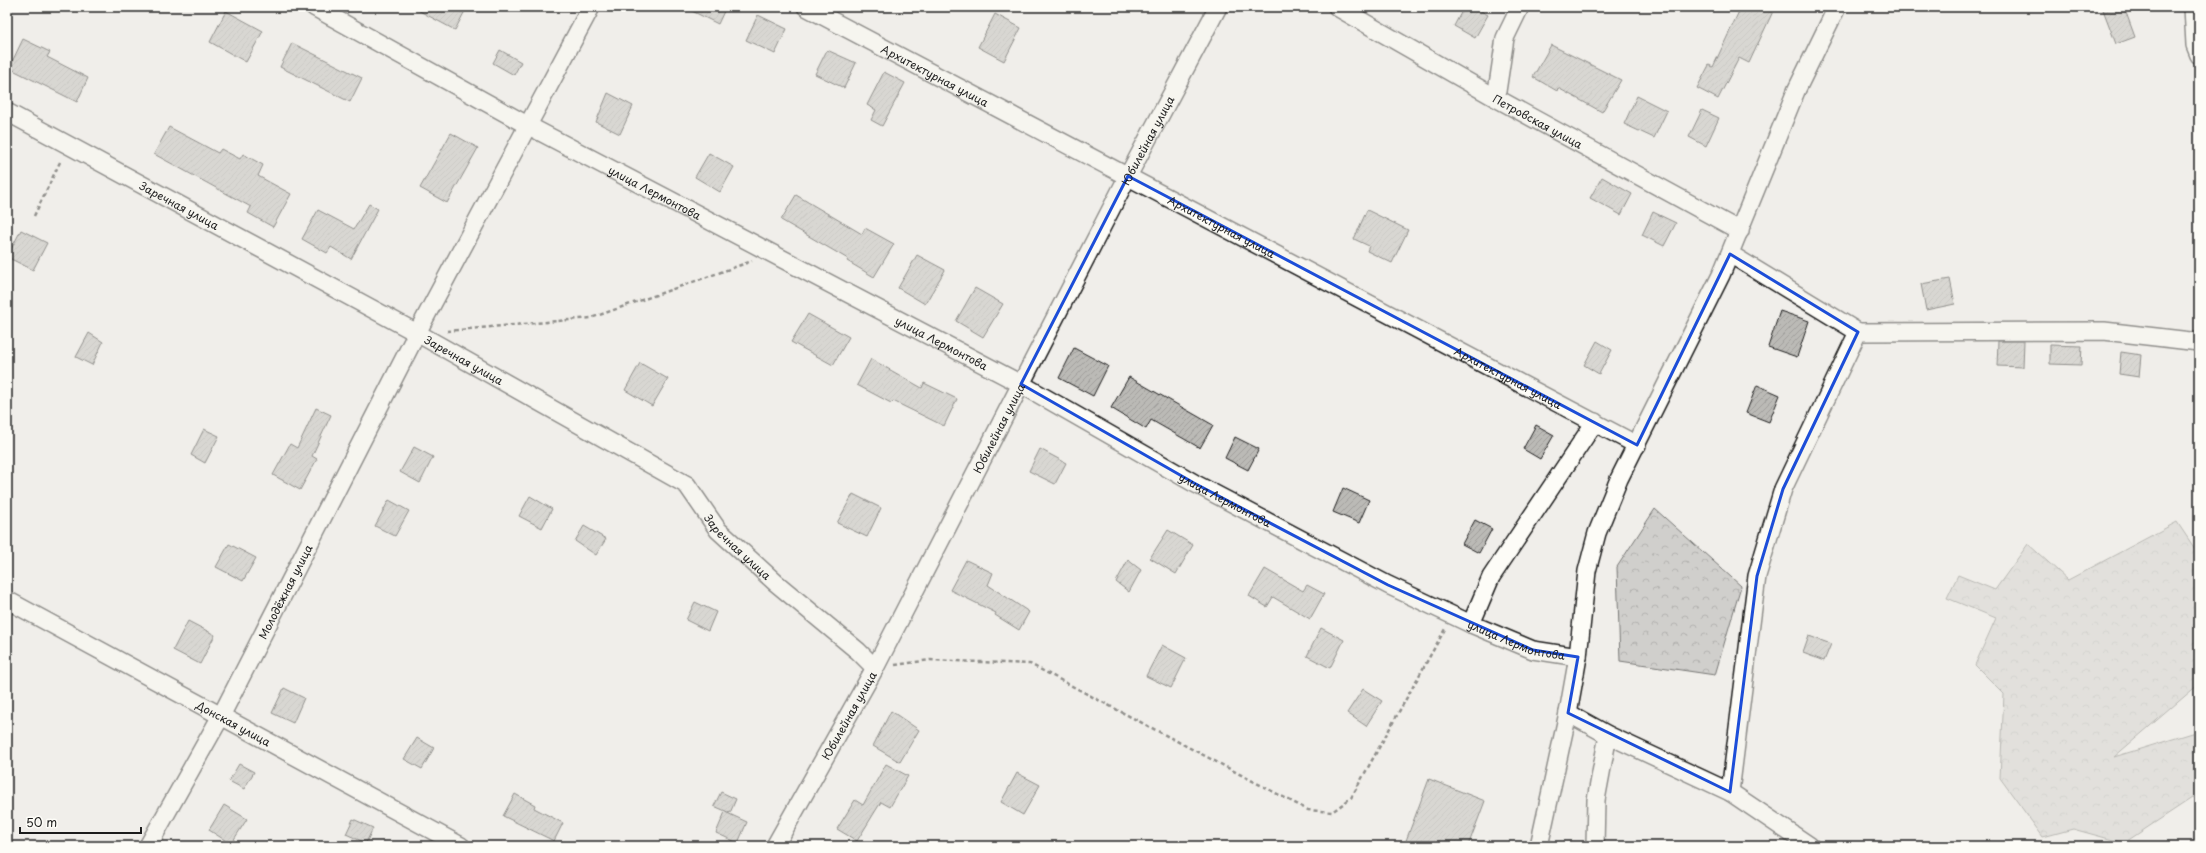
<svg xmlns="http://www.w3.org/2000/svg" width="2206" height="853" viewBox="0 0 2206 853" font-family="'Playpen Sans',sans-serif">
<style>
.forest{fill:url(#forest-crowns);stroke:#767674}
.building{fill:url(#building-hatch);stroke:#1c1c1c}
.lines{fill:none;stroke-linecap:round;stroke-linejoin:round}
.minor-casing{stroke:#1c1c1c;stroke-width:20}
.path{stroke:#1c1c1c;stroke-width:2.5;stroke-dasharray:4 3;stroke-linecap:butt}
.minor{stroke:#fdfcf7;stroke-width:17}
.marked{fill:none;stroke:#1d4ed8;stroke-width:3;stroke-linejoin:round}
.labels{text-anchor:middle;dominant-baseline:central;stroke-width:4;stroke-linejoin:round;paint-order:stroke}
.street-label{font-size:11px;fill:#1c1c1c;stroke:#fdfcf7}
</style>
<defs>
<pattern id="forest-crowns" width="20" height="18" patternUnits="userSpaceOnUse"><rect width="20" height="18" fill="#d0cfcc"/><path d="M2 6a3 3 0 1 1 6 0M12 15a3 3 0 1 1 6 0" fill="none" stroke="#b2b1af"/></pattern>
<pattern id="building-hatch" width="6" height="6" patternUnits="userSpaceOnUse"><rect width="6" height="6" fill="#bbbab6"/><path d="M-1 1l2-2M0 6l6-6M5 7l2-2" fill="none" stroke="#a09f9c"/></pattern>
</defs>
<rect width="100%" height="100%" fill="#f0eeea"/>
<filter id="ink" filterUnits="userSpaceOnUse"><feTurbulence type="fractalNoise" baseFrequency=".025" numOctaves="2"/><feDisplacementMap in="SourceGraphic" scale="8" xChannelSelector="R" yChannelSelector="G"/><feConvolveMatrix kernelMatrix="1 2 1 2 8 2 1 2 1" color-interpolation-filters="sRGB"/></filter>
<g filter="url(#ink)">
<!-- forest -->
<g class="forest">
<path d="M 1655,509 L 1741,586 L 1715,675 L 1620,661 L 1617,567 Z"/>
<path d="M 2177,522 L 2199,555 L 2199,684 L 2114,757 L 2199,731 L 2199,782 L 2195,796 L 2124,843 L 2073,829 L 2043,837 L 2000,778 L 2004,694 L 1975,665 L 1996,618 L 1947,598 L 1958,575 L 1995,590 L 2028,544 L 2068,580 Z"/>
</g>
<!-- building -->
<g class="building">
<path d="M 412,7 L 467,7 L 455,30 Z"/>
<path d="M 684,7 L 726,7 L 718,24 Z"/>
<path d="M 1464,7 L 1474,7 L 1488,15 L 1475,38 L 1454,26 Z"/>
<path d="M 1741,7 L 1775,7 L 1749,63 L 1739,58 L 1718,99 L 1697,88 L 1709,65 L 1713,67 Z"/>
<path d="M 2102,7 L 2124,7 L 2135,37 L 2116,44 Z"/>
<path d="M 226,11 L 263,31 L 246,62 L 210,42 Z"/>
<path d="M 995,14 L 1021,28 L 1004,61 L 978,47 Z"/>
<path d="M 758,15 L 787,29 L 775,54 L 746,40 Z"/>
<path d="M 23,39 L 50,52 L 47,57 L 88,78 L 77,102 L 9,68 Z"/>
<path d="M 292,43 L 362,78 L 350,102 L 280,67 Z"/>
<path d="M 1551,45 L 1621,80 L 1602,112 L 1558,88 L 1557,91 L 1533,77 Z"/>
<path d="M 500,50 L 521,62 L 514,75 L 493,63 Z"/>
<path d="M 827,50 L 856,63 L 844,88 L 815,74 Z"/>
<path d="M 884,72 L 905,83 L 882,126 L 871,120 L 876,110 L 867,105 Z"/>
<path d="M 608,93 L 633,106 L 620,134 L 596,122 Z"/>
<path d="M 1637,96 L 1667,111 L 1654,138 L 1624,124 Z"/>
<path d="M 1702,110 L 1719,118 L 1706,146 L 1689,137 Z"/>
<path d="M 169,127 L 218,153 L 221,149 L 240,159 L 243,154 L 263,165 L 258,176 L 291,194 L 273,227 L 248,213 L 251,207 L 154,154 Z"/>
<path d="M 451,133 L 478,148 L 447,203 L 420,188 Z"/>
<path d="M 709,153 L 734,167 L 720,192 L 695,177 Z"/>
<path d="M 1602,177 L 1632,194 L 1621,215 L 1590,198 Z"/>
<path d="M 796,195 L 862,234 L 865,228 L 894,244 L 874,277 L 847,261 L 848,259 L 781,220 Z"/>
<path d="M 369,204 L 378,209 L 351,259 L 331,247 L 327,253 L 302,239 L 318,210 L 354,229 Z"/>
<path d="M 1367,210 L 1408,230 L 1392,263 L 1367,251 L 1369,246 L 1354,239 Z"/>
<path d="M 1653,212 L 1676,223 L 1664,246 L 1642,235 Z"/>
<path d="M 21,230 L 47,243 L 33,270 L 7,257 Z"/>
<path d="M 917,255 L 945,270 L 925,304 L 898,288 Z"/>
<path d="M 1950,279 L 1955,304 L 1926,310 L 1921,284 Z"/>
<path d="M 975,288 L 1003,304 L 983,337 L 956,321 Z"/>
<path d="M 1780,311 L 1809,321 L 1797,357 L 1768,347 Z"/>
<path d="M 808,314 L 849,337 L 833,365 L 791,342 Z"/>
<path d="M 89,333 L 103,342 L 92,365 L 76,357 Z"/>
<path d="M 1597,341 L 1612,350 L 1599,374 L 1584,365 Z"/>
<path d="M 1998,341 L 2024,341 L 2023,367 L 1997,366 Z"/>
<path d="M 2050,345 L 2082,346 L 2081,365 L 2050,364 Z"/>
<path d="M 1074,348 L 1108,366 L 1093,396 L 1059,378 Z"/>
<path d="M 2121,352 L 2141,355 L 2139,377 L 2119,374 Z"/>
<path d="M 871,359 L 922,388 L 924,383 L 957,399 L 944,426 L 893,401 L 891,403 L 857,385 Z"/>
<path d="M 640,363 L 668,379 L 652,406 L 625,390 Z"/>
<path d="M 1129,377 L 1213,425 L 1200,448 L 1151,420 L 1146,429 L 1111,408 Z"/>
<path d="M 1757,385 L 1780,395 L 1769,422 L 1746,413 Z"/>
<path d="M 316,408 L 331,415 L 312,456 L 317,459 L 300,490 L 273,475 L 290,444 L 297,448 Z"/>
<path d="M 1536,425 L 1554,435 L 1540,459 L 1523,449 Z"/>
<path d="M 204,429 L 219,436 L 205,463 L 191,455 Z"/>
<path d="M 1235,437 L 1259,449 L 1248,470 L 1225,458 Z"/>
<path d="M 414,447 L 433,457 L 420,483 L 400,472 Z"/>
<path d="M 1040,449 L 1066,463 L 1055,484 L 1029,471 Z"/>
<path d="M 1343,488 L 1369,500 L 1359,523 L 1333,512 Z"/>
<path d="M 853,494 L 881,508 L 867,537 L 837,523 Z"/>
<path d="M 530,496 L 552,509 L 542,528 L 519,516 Z"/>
<path d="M 389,500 L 409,511 L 395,536 L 375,526 Z"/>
<path d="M 1475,520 L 1492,529 L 1479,553 L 1462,544 Z"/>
<path d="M 584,526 L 606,539 L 596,555 L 575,541 Z"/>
<path d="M 1168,530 L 1193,545 L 1176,574 L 1150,558 Z"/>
<path d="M 229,544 L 256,558 L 243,581 L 216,567 Z"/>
<path d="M 966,560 L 993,573 L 988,585 L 1029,612 L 1019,630 L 995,615 L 996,613 L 950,590 Z"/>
<path d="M 1128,560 L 1141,570 L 1129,592 L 1116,582 Z"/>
<path d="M 1265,569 L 1303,591 L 1307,585 L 1324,594 L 1310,619 L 1273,597 L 1267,607 L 1249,596 Z"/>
<path d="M 695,602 L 716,612 L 708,631 L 686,620 Z"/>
<path d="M 188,621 L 215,635 L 200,664 L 173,650 Z"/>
<path d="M 1321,628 L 1344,640 L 1330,668 L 1307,656 Z"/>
<path d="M 1809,636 L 1831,644 L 1824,661 L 1803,653 Z"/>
<path d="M 1162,645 L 1186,658 L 1171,688 L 1146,676 Z"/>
<path d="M 284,688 L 304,698 L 293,723 L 272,713 Z"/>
<path d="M 1363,689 L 1382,701 L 1366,726 L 1347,713 Z"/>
<path d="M 891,711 L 919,730 L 900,762 L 873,746 Z"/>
<path d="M 417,738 L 434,748 L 422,769 L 404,759 Z"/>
<path d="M 239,764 L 254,772 L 244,789 L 229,781 Z"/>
<path d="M 886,764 L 908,776 L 890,807 L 881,802 L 857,841 L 837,829 L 855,800 L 863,805 Z"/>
<path d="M 1017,773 L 1040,785 L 1023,815 L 1001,802 Z"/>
<path d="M 1429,779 L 1485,801 L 1468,846 L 1404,846 Z"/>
<path d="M 721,792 L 736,799 L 730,813 L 714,806 Z"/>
<path d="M 515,794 L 535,805 L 534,808 L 563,823 L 554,841 L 503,816 Z"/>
<path d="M 224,805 L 247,819 L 231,844 L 209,830 Z"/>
<path d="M 725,812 L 747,822 L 738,843 L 716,833 Z"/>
<path d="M 353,819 L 373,828 L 366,843 L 346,834 Z"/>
</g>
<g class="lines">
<defs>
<g id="minor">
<path id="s1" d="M 314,7 L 527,125 L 1021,384 L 1194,483 L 1388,585 L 1471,624 L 1533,650 L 1578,657"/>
<path id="s2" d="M 806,7 L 1637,445"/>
<path id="s3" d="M 1337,7 L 1496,98 L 1740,231"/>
<path d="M 2193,7 L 2195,45 L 2199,55"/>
<path d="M 1496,98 L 1505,38 L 1520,7"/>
<path id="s4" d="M 7,112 L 417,333 L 687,485 L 718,530 L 776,583 L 858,651 L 875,668"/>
<path d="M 1730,254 L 1858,332"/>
<path id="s5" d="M 7,600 L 461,846"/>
<path d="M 1471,624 L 1491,577 L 1595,422"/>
<path d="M 1568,713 L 1608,735 L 1730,792 L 1810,846"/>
<path d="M 1730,792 L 1757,576 L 1783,489 L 1858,332 L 2104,331 L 2199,342"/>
<path id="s6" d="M 148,846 L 221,716 L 417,333 L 591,7"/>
<path id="s7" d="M 775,846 L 875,668 L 1128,176 L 1218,7"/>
<path d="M 1539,846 L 1568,713 L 1578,657 L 1587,571 L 1597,533 L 1619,479 L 1721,275 L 1796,91 L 1837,7"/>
<path d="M 1595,846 L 1596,800 L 1608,735"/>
</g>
</defs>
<!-- minor casing -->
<use href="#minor" class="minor-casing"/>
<!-- path -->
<g class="path">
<path d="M 34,216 L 61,160"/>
<path d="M 447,331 L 591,318 L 752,261"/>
<path d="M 895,665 L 930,660 L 1030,664 L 1308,810 L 1332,812 L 1351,798 L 1445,629"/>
</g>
<!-- minor -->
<use href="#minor" class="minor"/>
</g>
</g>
<!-- marked area -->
<path d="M0 0H2206V853H0ZM 1128,176 L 1637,445 L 1730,254 L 1858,332 L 1783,489 L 1757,576 L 1730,792 L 1568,713 L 1578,657 L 1533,650 L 1388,585 L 1194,483 L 1021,384 Z" fill="#f0eeea" fill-opacity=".55" fill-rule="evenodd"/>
<path class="marked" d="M 1128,176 L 1637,445 L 1730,254 L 1858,332 L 1783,489 L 1757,576 L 1730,792 L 1568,713 L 1578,657 L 1533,650 L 1388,585 L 1194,483 L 1021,384 Z"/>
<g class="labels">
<!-- street labels -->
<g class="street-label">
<text stroke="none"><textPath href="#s2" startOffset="146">Архитектурная улица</textPath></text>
<text stroke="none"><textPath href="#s3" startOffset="231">Петровская улица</textPath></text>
<text stroke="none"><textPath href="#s7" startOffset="798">Юбилейная улица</textPath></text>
<text stroke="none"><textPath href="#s1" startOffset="388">улица Лермонтова</textPath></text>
<text stroke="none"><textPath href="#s4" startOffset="196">Заречная улица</textPath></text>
<text stroke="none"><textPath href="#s2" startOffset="470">Архитектурная улица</textPath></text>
<text stroke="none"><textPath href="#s1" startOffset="712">улица Лермонтова</textPath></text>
<text stroke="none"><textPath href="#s4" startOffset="520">Заречная улица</textPath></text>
<text stroke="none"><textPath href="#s2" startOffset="794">Архитектурная улица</textPath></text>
<text stroke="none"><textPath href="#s7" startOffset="474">Юбилейная улица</textPath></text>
<text stroke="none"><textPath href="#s1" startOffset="1036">улица Лермонтова</textPath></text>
<text stroke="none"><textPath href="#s4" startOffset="856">Заречная улица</textPath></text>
<text stroke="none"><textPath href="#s6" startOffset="289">Молодёжная улица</textPath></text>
<text stroke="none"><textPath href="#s1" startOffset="1360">улица Лермонтова</textPath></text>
<text stroke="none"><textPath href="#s7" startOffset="150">Юбилейная улица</textPath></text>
<text stroke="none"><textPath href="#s5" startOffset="258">Донская улица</textPath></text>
</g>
</g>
<!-- margin -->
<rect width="2206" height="853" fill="none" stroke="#fdfcf7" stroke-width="24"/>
<rect x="12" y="12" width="2182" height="829" fill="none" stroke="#1c1c1c" stroke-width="1.5" filter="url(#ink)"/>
<!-- scale -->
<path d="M20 827v6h121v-6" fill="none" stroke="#1c1c1c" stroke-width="2"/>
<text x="26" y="827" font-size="12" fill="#1c1c1c" stroke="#fdfcf7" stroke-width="3" paint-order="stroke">50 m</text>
</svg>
